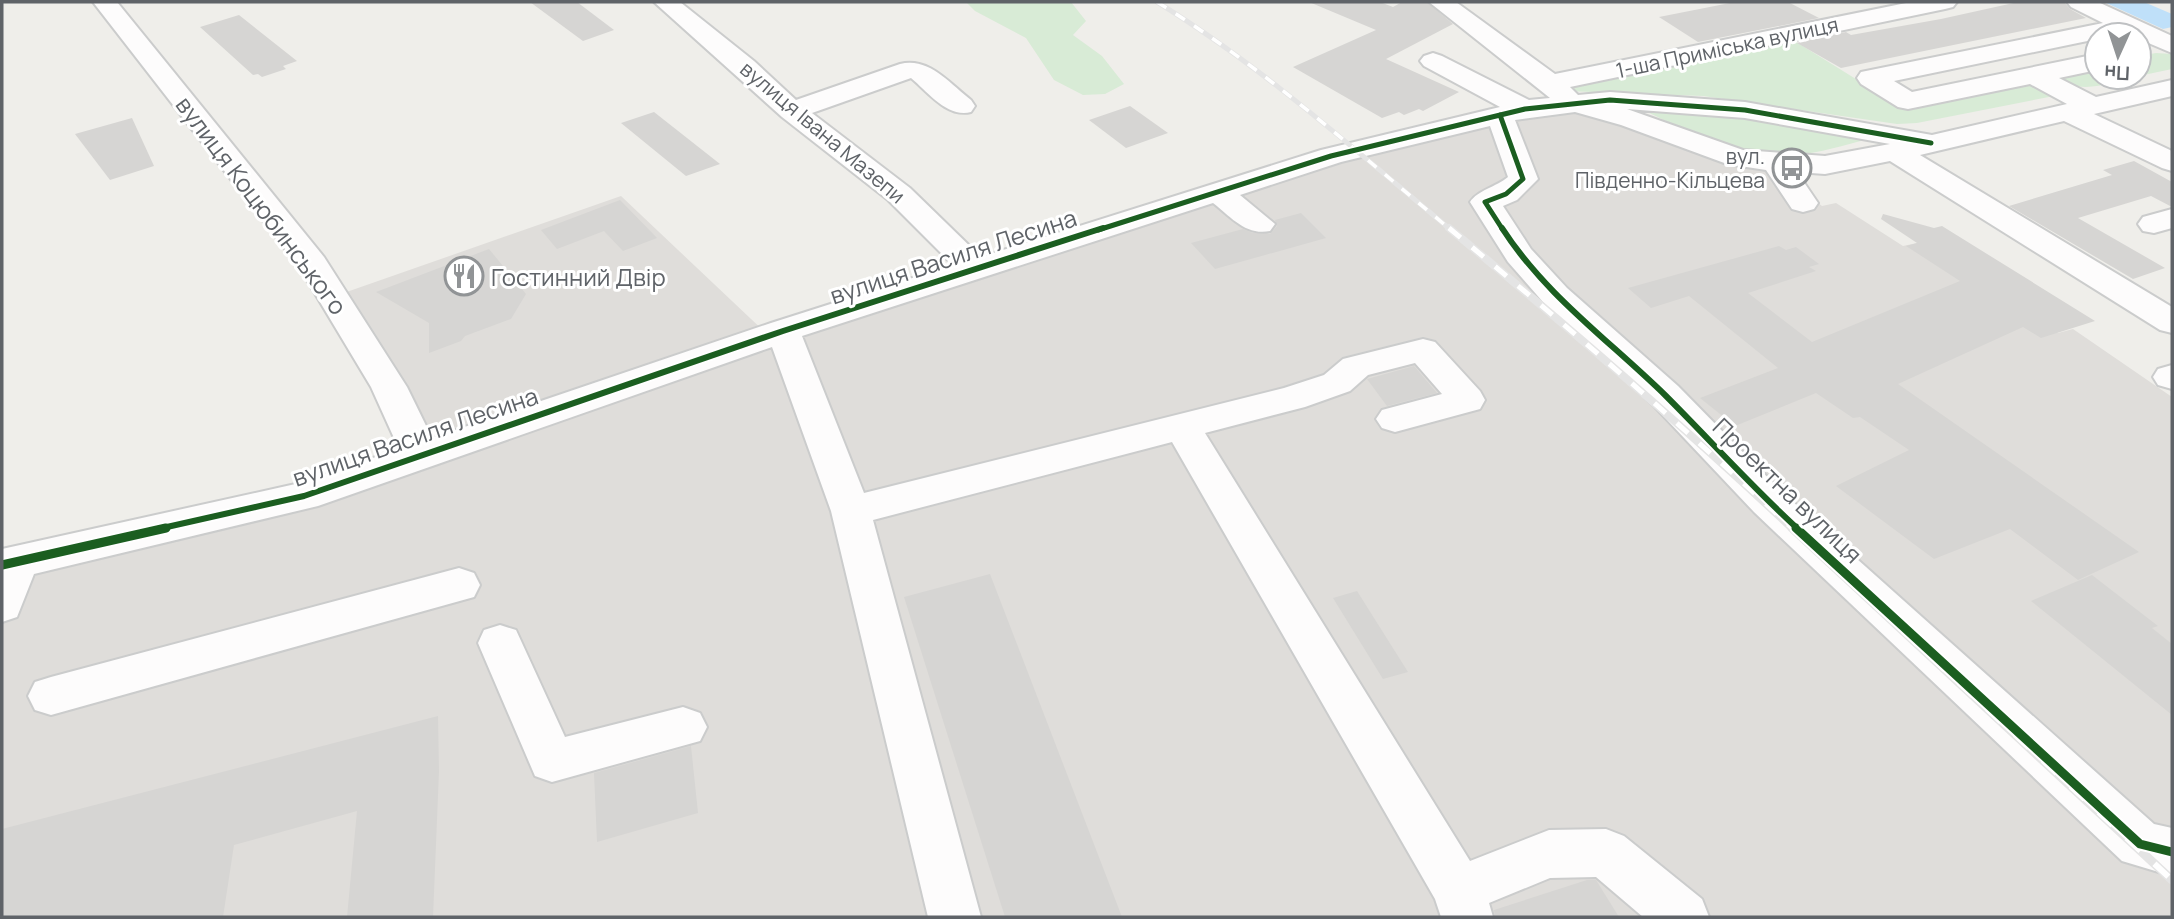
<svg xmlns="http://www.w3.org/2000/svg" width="2174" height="919" viewBox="0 0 2174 919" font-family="Manrope,sans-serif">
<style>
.industrial{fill:#dfddda}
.green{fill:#d8ebd6}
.water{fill:#bfe0f9}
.building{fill:#d6d5d3}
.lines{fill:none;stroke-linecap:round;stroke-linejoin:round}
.minor-casing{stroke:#cbcccc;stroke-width:4}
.minor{fill:#fdfcfc;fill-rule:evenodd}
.rail-far2-casing{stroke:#e4e4e4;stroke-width:5}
.rail-far1-casing{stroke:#e4e4e4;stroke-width:8}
.rail-casing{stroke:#e4e4e4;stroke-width:9}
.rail-far2{stroke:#fff;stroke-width:3.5;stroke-dasharray:11;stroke-linecap:butt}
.rail-far1{stroke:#fff;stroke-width:5;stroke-dasharray:15;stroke-linecap:butt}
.rail{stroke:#fff;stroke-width:6;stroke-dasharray:19;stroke-linecap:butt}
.cycleway-far2-casing{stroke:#fff;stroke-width:9}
.cycleway-far1-casing{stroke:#fff;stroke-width:10}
.cycleway-casing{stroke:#fff;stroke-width:13}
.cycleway-far2{stroke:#1b5e20;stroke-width:5}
.cycleway-far1{stroke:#1b5e20;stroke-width:6}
.cycleway{stroke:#1b5e20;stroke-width:9}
.labels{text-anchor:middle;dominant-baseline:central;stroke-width:6;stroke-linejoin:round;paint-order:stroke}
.far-street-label{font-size:21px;fill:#5f6368;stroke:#fff}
.far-poi-label{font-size:21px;fill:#5f6368;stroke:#fff;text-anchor:end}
.street-label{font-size:24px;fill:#5f6368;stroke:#fff}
.poi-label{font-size:24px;fill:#5f6368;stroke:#fff;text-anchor:start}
</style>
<rect width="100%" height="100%" fill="#efeeea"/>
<!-- industrial -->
<path class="industrial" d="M 1569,103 L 1781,174 L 1822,206 L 1836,203 L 1903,246 L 1917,243 L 2058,333 L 2073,329 L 2172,397 L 2172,917 L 2,917 L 2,567 L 304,499 L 431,455 L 338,295 L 621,196 L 771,338 L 1355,156 Z"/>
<!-- green -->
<g class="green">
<path d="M 966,2 L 1071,2 L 1086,21 L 1073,35 L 1102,56 L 1124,84 L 1105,94 L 1083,95 L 1054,80 L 1026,38 L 975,11 Z"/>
<path d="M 1793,40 L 1901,107 L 2030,82 L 2054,96 L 1917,123 L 1897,124 L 1703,96 L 1565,91 L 1562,87 Z"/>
<path d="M 2156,53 L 2172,54 L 2172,69 L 2139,76 L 2139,56 Z"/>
<path d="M 2097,66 L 2097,77 L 2136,77 C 2112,82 2080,96 2059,78 Z"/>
<path d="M 1637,107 L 1735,115 L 1869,139 C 1844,145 1820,153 1795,155 C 1738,160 1687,131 1637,107 Z"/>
</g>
<!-- water -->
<path class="water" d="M 2104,2 L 2144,2 L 2172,14 L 2172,27 L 2163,29 Z"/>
<!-- building -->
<g class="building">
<path d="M 530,2 L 577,2 L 614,30 L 583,41 Z"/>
<path d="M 1309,2 L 1380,2 L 1393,7 L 1402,2 L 1427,2 L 1453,24 L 1386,59 L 1459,92 L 1423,111 L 1419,109 L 1404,115 L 1399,112 L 1382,118 L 1293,67 L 1376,30 Z"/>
<path d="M 1735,2 L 1788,2 L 1819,18 L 1698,42 L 1659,17 Z"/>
<path d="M 2018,2 L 2064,2 L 2070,9 L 2086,18 L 1841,68 L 1797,43 L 1846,32 L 1851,35 L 1941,19 Z"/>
<path d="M 239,15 L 297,61 L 283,66 L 286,69 L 262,77 L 258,74 L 253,75 L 200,27 Z"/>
<path d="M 1130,106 L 1168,133 L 1126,148 L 1089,120 Z"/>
<path d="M 654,112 L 720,164 L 686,176 L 621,123 Z"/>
<path d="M 132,118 L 154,166 L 110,180 L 75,134 Z"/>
<path d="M 2134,161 L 2172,182 L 2172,207 L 2151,196 L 2078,218 L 2165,268 L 2133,279 L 2009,206 L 2112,175 L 2103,170 Z"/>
<path d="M 620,200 L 657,238 L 623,251 L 604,231 L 557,249 L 541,230 Z"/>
<path d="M 1301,213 L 1326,238 L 1215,269 L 1191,243 L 1243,229 L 1253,233 L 1270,234 L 1277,226 L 1275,220 Z"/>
<path d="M 1883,214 L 1934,228 L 1942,226 L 2095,321 L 2041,338 L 2023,327 L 1898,384 L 2139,552 L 2078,580 L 2010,529 L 1934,559 L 1836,486 L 1909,450 L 1860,417 L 1853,418 L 1816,393 L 1735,426 L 1700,398 L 1778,368 L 1689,296 L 1651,308 L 1628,288 L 1779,246 L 1786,250 L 1796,247 L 1819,264 L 1809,267 L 1816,271 L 1748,293 L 1812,342 L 1960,281 L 1906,246 L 1917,243 L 1881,219 Z"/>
<path d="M 489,249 L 526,294 L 511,319 L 465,336 L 461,341 L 429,353 L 429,323 L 376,292 Z"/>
<path d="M 1414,366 L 1437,393 L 1387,406 L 1367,379 Z"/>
<path d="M 990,574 L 1122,917 L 1005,917 L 904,597 Z"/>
<path d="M 2092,575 L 2158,626 L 2152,628 L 2172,644 L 2172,715 L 2031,601 Z"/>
<path d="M 1357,591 L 1408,672 L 1383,679 L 1333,598 Z"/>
<path d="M 438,716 L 439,771 L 433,917 L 347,917 L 357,811 L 234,845 L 223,917 L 2,917 L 2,829 Z"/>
<path d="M 691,746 L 698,813 L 597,842 L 594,773 Z"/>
<path d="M 1587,880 L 1596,880 L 1619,917 L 1495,917 L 1494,910 Z"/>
</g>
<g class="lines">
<defs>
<g id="minor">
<path d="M 93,2 L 117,2 L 324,257 L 407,387 L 432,438 L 771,323 L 953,265 L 888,200 L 782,117 L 654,2 L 680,2 L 754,61 L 796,100 L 900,64 C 929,57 949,83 971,100 L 975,106 L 971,112 C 947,118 928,92 911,78 L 812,113 L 910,188 L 981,257 L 1321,150 L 1500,107 L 1424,66 L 1420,61 L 1424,56 L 1433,53 L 1442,56 L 1529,100 L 1550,98 L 1429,2 L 1456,2 L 1555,74 L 1911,2 L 1957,2 L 1953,7 L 1945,9 L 1570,87 L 1578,95 L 1610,92 L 1745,102 L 1932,135 L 2067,104 L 2030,84 L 1908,109 L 1898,107 L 1861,84 L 1857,78 L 1861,72 L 2103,23 L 2071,7 L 2067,2 L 2098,2 L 2172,36 L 2172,53 L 2139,39 L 2139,35 L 2097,35 L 2097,39 L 1894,81 L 1912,92 L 2097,54 L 2097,70 L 2059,78 L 2096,97 L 2172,80 L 2172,96 L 2094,114 L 2172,151 L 2172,171 L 2162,168 L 2064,121 L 1920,155 L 2172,307 L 2172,333 L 2160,330 L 1890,161 L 1825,174 L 1797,172 L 1818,203 L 1814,209 L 1803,212 L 1792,209 L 1766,170 L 1727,164 L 1621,125 L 1575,112 L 1515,120 L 1538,179 L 1517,200 L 1503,206 L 1531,249 L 1567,288 L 1678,386 L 1782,492 L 2154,824 L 2172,828 L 2172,876 L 2122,861 L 1754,512 L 1652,404 L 1543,302 L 1508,262 L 1470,202 C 1478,190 1496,187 1508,177 L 1490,126 L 1341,162 L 1240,195 L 1275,224 L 1270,231 C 1246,236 1231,217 1213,203 L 802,336 L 864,493 L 1284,388 L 1324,375 L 1343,359 L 1423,339 L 1435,342 L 1480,391 L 1485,400 L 1480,409 L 1395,432 L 1382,428 L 1376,419 L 1382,410 L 1442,394 L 1415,363 L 1368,375 L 1350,391 L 1305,407 L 1205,433 L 1470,861 L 1549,830 L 1606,829 L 1624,836 L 1702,899 L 1709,917 L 1643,917 L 1596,877 L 1550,878 L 1489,903 L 1493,917 L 1441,917 L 1435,899 L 1172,442 L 873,520 L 981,917 L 928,917 L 831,511 L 772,347 L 318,506 L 34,574 L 17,617 L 2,622 L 2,549 L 300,483 L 399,449 L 371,387 L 299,267 ZM 1627,109 L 1745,118 L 1890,144 L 1825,156 L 1743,150 Z"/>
<path d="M 2172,209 L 2172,228 L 2154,233 L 2143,231 L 2138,224 L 2143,217 Z"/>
<path d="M 2172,365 L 2172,389 L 2158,385 L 2153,377 L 2158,369 Z"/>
<path d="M 459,568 L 474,573 L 480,585 L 474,597 L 51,715 L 35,710 L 28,696 L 35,682 L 51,677 Z"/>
<path d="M 500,625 L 516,630 L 565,737 L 683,707 L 700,713 L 707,727 L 700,741 L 552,782 L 535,776 L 478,643 L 484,630 Z"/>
</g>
</defs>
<!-- minor casing -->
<use href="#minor" class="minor-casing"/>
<!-- minor -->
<use href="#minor" class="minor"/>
<defs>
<path id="rail-far2" d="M 1157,2 C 1263,67 1356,151 1451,230"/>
<path id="rail-far1" d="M 1449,228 C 1567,326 1682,425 1793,529"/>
<path id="rail" d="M 1792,528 L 2172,880"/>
</defs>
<!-- rail-far2 casing -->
<use href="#rail-far2" class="rail-far2-casing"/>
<!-- rail-far1 casing -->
<use href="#rail-far1" class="rail-far1-casing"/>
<!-- rail casing -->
<use href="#rail" class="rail-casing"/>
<!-- rail-far2 -->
<use href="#rail-far2" class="rail-far2"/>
<!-- rail-far1 -->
<use href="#rail-far1" class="rail-far1"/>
<!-- rail -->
<use href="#rail" class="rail"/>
<defs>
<g id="cycleway-far2">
<path d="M 1500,115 L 1523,179 L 1506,194 L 1485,202 L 1503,230"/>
<path d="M 1098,230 L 1331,156 L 1525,109 L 1610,100 L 1745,110 L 1931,143"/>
</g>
<g id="cycleway-far1">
<path d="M 1502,228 C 1545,295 1610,341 1666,396 C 1710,440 1752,487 1798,529"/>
<path d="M 158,529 L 304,496 L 783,331 L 1103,228"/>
</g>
<g id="cycleway">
<path d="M 1796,528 L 2140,844 L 2172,852"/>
<path d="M 2,565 L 166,528"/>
</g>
</defs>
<!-- cycleway-far2 casing -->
<use href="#cycleway-far2" class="cycleway-far2-casing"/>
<!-- cycleway-far1 casing -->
<use href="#cycleway-far1" class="cycleway-far1-casing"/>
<!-- cycleway casing -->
<use href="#cycleway" class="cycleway-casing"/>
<!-- cycleway-far2 -->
<use href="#cycleway-far2" class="cycleway-far2"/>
<!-- cycleway-far1 -->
<use href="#cycleway-far1" class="cycleway-far1"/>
<!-- cycleway -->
<use href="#cycleway" class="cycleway"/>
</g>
<!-- icons -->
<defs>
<symbol id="bus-ring" viewBox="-11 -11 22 22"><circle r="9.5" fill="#fff" stroke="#919496" stroke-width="1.5"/><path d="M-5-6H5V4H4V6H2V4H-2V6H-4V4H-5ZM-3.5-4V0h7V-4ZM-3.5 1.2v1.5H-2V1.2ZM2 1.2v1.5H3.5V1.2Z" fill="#919496"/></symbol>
<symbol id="restaurant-ring" viewBox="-11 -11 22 22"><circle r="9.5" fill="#fff" stroke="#919496" stroke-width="1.5"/><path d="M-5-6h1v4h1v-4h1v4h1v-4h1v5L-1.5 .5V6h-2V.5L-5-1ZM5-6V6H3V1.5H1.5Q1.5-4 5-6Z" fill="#919496"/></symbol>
</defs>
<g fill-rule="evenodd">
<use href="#bus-ring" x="1770" y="146" width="44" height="44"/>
<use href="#restaurant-ring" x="442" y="254" width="44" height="44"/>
</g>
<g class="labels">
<!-- far-street labels -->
<g class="far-street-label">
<text transform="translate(1727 47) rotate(-12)">1-ша Приміська вулиця</text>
<text transform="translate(823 132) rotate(40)">вулиця Івана Мазепи</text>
</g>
<!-- far-poi labels -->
<g class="far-poi-label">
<text x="1765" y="156">вул.<tspan x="1765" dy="24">Південно-Кільцева</tspan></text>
</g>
<!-- street labels -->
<g class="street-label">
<text transform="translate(262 205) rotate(53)">вулиця Коцюбинського</text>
<text transform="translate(953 256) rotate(-18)">вулиця Василя Лесина</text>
<text transform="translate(415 436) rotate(-19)">вулиця Василя Лесина</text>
<text transform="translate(1788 490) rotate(44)">Проектна вулиця</text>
</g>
<!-- poi labels -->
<g class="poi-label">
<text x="491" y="276">Гостинний Двір</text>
</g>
</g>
<!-- border -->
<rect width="2174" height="919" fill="none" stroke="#5f6368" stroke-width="7"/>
<!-- north arrow -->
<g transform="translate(2118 56) rotate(183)"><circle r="33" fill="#ffffff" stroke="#bfc1c3" stroke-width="2"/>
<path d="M0-5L12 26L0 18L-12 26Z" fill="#919496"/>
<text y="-10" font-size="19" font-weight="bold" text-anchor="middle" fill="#5f6368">Пн</text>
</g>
</svg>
